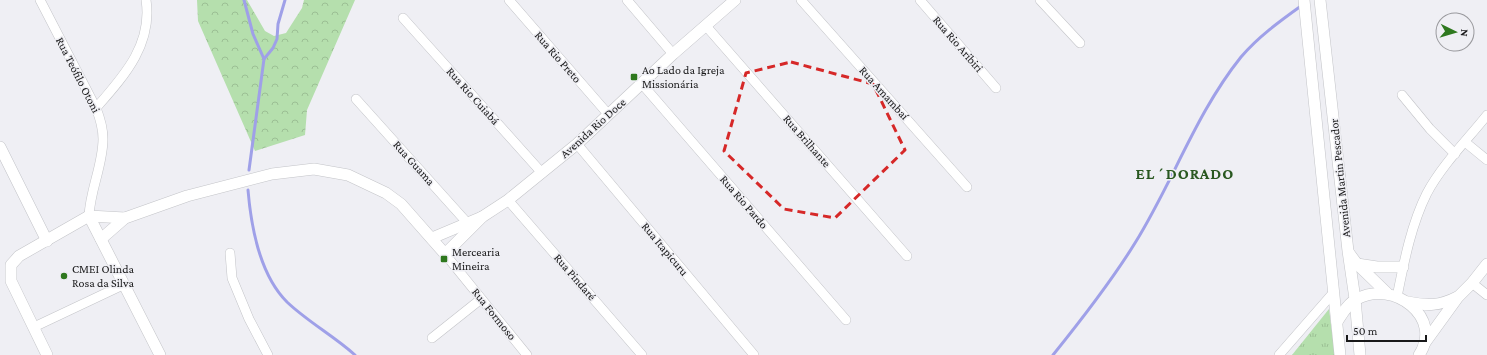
<svg xmlns="http://www.w3.org/2000/svg" width="1487" height="355" viewBox="0 0 1487 355" font-family="'Crimson Pro',serif">
<style>
.grass{fill:url(#grass-tufts)}
.forest{fill:url(#forest-crowns)}
.lines{fill:none;stroke-linecap:round;stroke-linejoin:round}
.stream{stroke:#9fa0e8;stroke-width:3}
.minor-casing{stroke:#c3c4c8;stroke-width:10}
.tertiary-casing{stroke:#c3c4c8;stroke-width:12}
.minor{stroke:#fff;stroke-width:9}
.tertiary{stroke:#fff;stroke-width:11}
.marked{fill:none;stroke:#d62828;stroke-width:3;stroke-dasharray:8 5;stroke-linejoin:round}
.poi-dot{fill:#2e781e;stroke:#efeff4;stroke-width:1.5}
.labels{text-anchor:middle;dominant-baseline:central;stroke-width:3;stroke-linejoin:round;paint-order:stroke}
.street-label{font-size:12px;fill:#19191a;stroke:#efeff4}
.poi-label{font-size:12px;fill:#19191a;stroke:#efeff4;text-anchor:start}
.district-label{font-size:16px;font-weight:bold;letter-spacing:1px;fill:#295820;stroke:#efeff4}
</style>
<defs>
<pattern id="grass-tufts" width="24" height="20" patternUnits="userSpaceOnUse"><rect width="24" height="20" fill="#b5dfad"/><path d="M3 7l-1-3M5 7V3M7 7l1-3M15 17l-1-3M17 17v-4M19 17l1-3" fill="none" stroke="#9bbf94"/></pattern>
<pattern id="forest-crowns" width="20" height="18" patternUnits="userSpaceOnUse"><rect width="20" height="18" fill="#b5dfad"/><path d="M2 6a3 3 0 1 1 6 0M12 15a3 3 0 1 1 6 0" fill="none" stroke="#9bbf94"/></pattern>
</defs>
<rect width="100%" height="100%" fill="#efeff4"/>
<!-- grass -->
<path class="grass" d="M 1329,309 L 1335,355 L 1292,355 Z"/>
<!-- forest -->
<path class="forest" d="M 197,0 L 247,0 L 265,31 L 274,36 L 286,33 L 302,8 L 304,0 L 355,0 L 307,110 L 305,135 L 255,151 L 198,21 Z"/>
<g class="lines">
<!-- stream -->
<g class="stream">
<path d="M 244,0 L 253,34 L 264,59"/>
<path d="M 249,170 L 264,59 L 273,48 L 277,39 L 278,24 L 285,0"/>
<path d="M 248,190 C 251,226 260,275 287,302 C 308,322 334,336 355,355"/>
<path d="M 1053,355 C 1082,319 1111,282 1135,243 C 1173,182 1196,113 1241,57 C 1258,37 1280,21 1301,6"/>
</g>
<defs>
<g id="minor">
<path d="M 40,0 L 96,108 C 100,118 103,128 103,139 C 103,165 90,190 89,216"/>
<path d="M 509,0 L 608,114"/>
<path d="M 627,0 L 673,54"/>
<path d="M 801,0 L 967,187"/>
<path d="M 920,0 L 996,88"/>
<path d="M 1040,0 L 1080,43"/>
<path d="M 403,18 L 542,173"/>
<path d="M 706,26 L 907,256"/>
<path d="M 642,84 L 846,320"/>
<path d="M 1402,95 L 1430,129 L 1455,154"/>
<path d="M 356,99 L 471,227"/>
<path d="M 96,108 C 123,77 153,45 146,0"/>
<path d="M 1465,142 L 1487,160"/>
<path d="M 577,144 L 754,355"/>
<path d="M 508,200 L 642,355"/>
<path d="M 230,253 L 232,278 L 249,319 L 268,355"/>
<path d="M 445,254 L 527,355"/>
<path d="M 1472,283 L 1487,295"/>
<path d="M 1397,297 C 1404,262 1411,225 1427,193 C 1442,165 1467,140 1487,115"/>
<path d="M 34,327 L 125,284"/>
<path d="M 432,338 L 481,299"/>
<path d="M 1279,355 L 1334,292"/>
</g>
<g id="tertiary">
<path d="M 1304,0 L 1340,355"/>
<path d="M 1320,0 L 1348,251 L 1355,299 L 1360,355"/>
<path d="M 0,147 L 47,241"/>
<path d="M 89,216 L 160,355"/>
<path d="M 89,216 L 125,218"/>
<path d="M 432,238 L 482,217 L 508,200 L 577,144 L 673,54 L 735,0"/>
<path d="M 101,239 L 125,218 L 187,196 L 272,174 L 314,169 L 348,175 L 386,193 L 401,204 L 445,254 L 482,217"/>
<path d="M 1349,253 L 1357,264 L 1387,293"/>
<path d="M 1357,264 L 1377,267 L 1403,267"/>
<path d="M 1408,302 C 1427,306 1440,306 1457,297"/>
<path d="M 1337,322 C 1342,314 1348,303 1357,299 C 1394,279 1444,318 1419,355"/>
<path d="M 1424,344 L 1458,297 L 1472,283 L 1487,264"/>
<path d="M 47,355 L 11,281 L 11,265 L 19,256 L 89,216"/>
</g>
</defs>
<!-- minor casing -->
<use href="#minor" class="minor-casing"/>
<!-- tertiary casing -->
<use href="#tertiary" class="tertiary-casing"/>
<!-- minor -->
<use href="#minor" class="minor"/>
<!-- tertiary -->
<use href="#tertiary" class="tertiary"/>
</g>
<!-- marked area -->
<path class="marked" d="M 791,62 L 873,84 L 905,150 L 835,218 L 784,209 L 724,151 L 746,73 Z"/>
<!-- markers -->
<g class="poi-dot">
<rect x="630" y="73" width="8" height="8" rx="2"/>
<rect x="440" y="255" width="8" height="8" rx="2"/>
<circle cx="64" cy="276" r="4"/>
</g>
<g class="labels">
<!-- street labels -->
<g class="street-label">
<text transform="translate(958 44) rotate(49)">Rua Rio Aribiri</text>
<text transform="translate(558 57) rotate(49)">Rua Rio Preto</text>
<text transform="translate(78 75) rotate(63)">Rua Teófilo Otoni</text>
<text transform="translate(884 93) rotate(48)">Rua Amambaí</text>
<text transform="translate(473 96) rotate(48)">Rua Rio Cuiabá</text>
<text transform="translate(593 128) rotate(-42)">Avenida Rio Doce</text>
<text transform="translate(807 141) rotate(49)">Rua Brilhante</text>
<text transform="translate(414 163) rotate(48)">Rua Guama</text>
<text transform="translate(1340 178) rotate(-96)">Avenida Martin Pescador</text>
<text transform="translate(744 202) rotate(49)">Rua Rio Pardo</text>
<text transform="translate(665 249) rotate(50)">Rua Itapicuru</text>
<text transform="translate(575 277) rotate(49)">Rua Pindaré</text>
<text transform="translate(494 314) rotate(51)">Rua Formoso</text>
</g>
<!-- poi labels -->
<g class="poi-label">
<text x="642" y="70">Ao Lado da Igreja<tspan x="642" dy="14">Missionária</tspan></text>
<text x="452" y="252">Mercearia<tspan x="452" dy="14">Mineira</tspan></text>
<text x="72" y="269">CMEI Olinda<tspan x="72" dy="14">Rosa da Silva</tspan></text>
</g>
<!-- district labels -->
<g class="district-label">
<text x="1185" y="173">EL´DORADO</text>
</g>
</g>
<!-- north arrow -->
<g transform="translate(1455 32) rotate(95)"><circle r="19" fill="#efeff4" stroke="#99999d"/>
<path d="M0-3L7 15L0 10L-7 15Z" fill="#2e781e"/>
<text y="-6" font-size="11" font-weight="bold" text-anchor="middle" fill="#19191a">N</text>
</g>
<!-- scale -->
<path d="M1347 335v6h79v-6" fill="none" stroke="#19191a" stroke-width="2"/>
<text x="1353" y="335" font-size="12" fill="#19191a" stroke="#efeff4" stroke-width="3" paint-order="stroke">50 m</text>
</svg>
